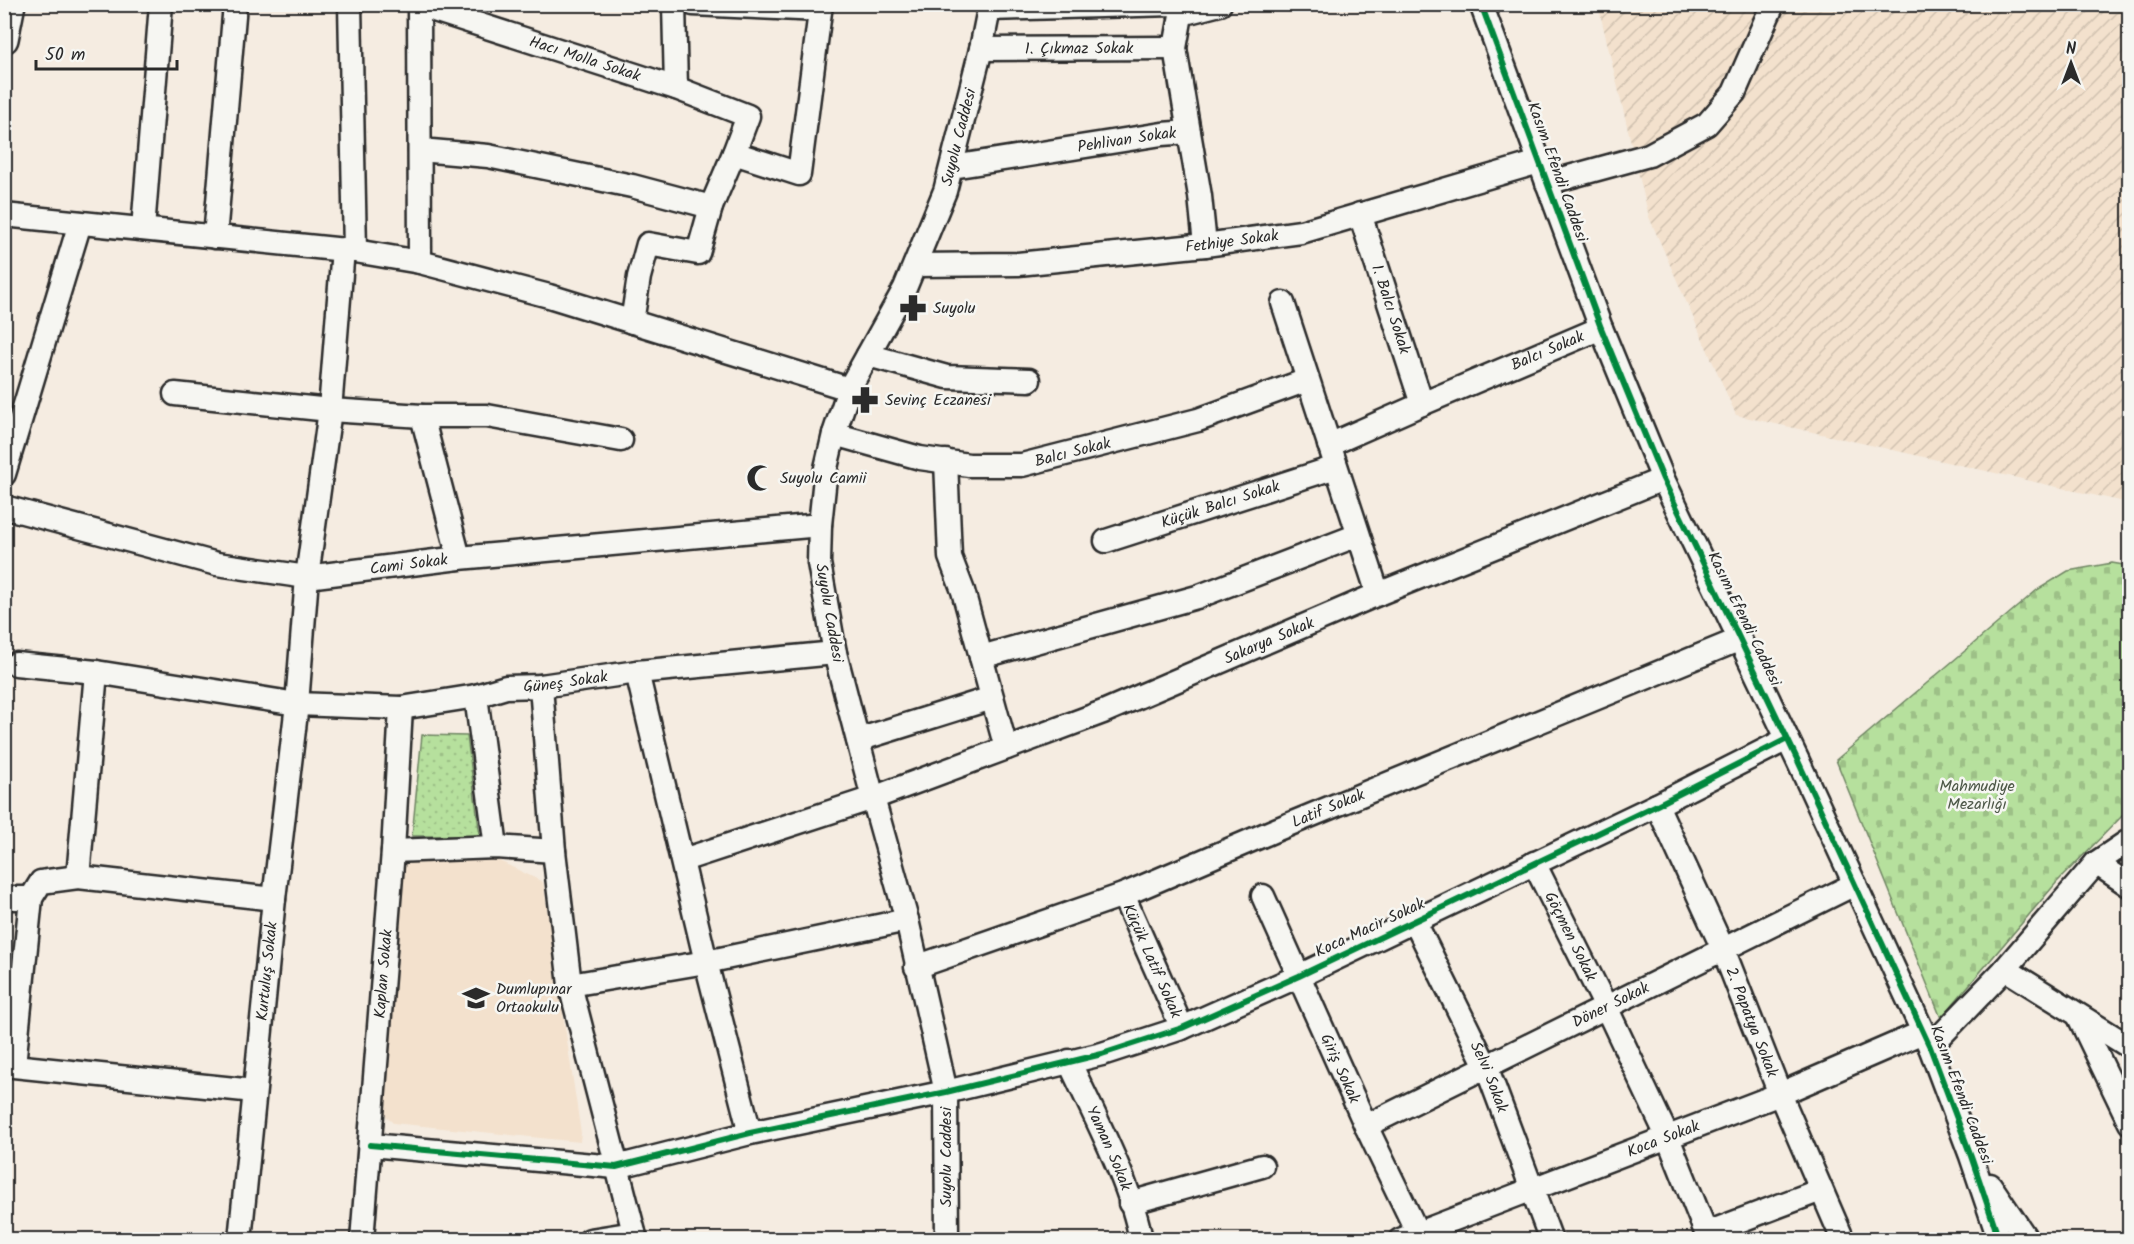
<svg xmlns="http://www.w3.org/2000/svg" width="2134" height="1244" viewBox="0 0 2134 1244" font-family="Kalam,sans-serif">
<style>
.built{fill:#f3e1cd}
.industrial{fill:url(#industrial-furrows)}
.cemetery{fill:url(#cemetery-stones);stroke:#708664;stroke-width:1.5}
.park{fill:url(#park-dots);stroke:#708664;stroke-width:1.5}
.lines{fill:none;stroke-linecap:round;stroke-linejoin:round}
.minor-casing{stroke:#2b2b2b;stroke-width:27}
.major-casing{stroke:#2b2b2b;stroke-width:32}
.minor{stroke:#f6f6f2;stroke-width:22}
.major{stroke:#f6f6f2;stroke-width:27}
.cycleway-casing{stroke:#f6f6f2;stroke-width:10}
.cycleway{stroke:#00873e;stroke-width:6}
.labels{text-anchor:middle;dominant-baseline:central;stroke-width:5;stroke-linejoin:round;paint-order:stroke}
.street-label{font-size:16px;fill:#2b2b2b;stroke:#f6f6f2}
.poi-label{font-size:16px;fill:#2b2b2b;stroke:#f6f6f2;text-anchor:start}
.park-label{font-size:16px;fill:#4e5848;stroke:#f6f6f2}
</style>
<defs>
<pattern id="industrial-furrows" width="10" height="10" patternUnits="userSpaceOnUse" patternTransform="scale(1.5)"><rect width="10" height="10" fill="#f3e1cd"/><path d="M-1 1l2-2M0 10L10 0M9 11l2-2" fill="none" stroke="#d0c1b0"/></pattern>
<pattern id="cemetery-stones" width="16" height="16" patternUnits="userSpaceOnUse" patternTransform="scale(1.5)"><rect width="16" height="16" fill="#b6e09d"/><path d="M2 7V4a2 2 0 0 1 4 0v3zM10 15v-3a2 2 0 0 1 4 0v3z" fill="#9dc087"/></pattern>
<pattern id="park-dots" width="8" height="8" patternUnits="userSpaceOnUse" patternTransform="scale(1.5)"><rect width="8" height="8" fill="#b6e09d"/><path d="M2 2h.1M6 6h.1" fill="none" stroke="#9dc087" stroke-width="1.8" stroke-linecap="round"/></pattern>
</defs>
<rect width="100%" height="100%" fill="#f5ece1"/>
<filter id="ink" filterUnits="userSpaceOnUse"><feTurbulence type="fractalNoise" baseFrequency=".0167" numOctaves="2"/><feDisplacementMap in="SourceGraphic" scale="12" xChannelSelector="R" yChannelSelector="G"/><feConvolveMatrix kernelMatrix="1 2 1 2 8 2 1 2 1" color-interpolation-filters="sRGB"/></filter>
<g filter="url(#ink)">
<!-- built -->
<path class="built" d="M 489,856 L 543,882 L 581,1133 L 580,1142 L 393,1123 L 383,1113 L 402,861 Z"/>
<!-- industrial -->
<path class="industrial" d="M 1598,5 L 2129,5 L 2129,503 L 1736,415 L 1649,217 Z"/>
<!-- cemetery -->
<path class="cemetery" d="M 2112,563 L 2129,566 L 2129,809 L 2057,882 L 1941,1018 L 1836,760 L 2037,590 L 2068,571 Z"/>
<!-- park -->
<path class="park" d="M 422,735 L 467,736 L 480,836 L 412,836 Z"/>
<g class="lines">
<defs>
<g id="minor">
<path d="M 350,4 L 355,251"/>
<path d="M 419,4 L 420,262"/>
<path id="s1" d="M 422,4 L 437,11 L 676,88 L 748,116 L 734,153 L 711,207 L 698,253 L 648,244 L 639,277 L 632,322"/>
<path d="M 674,4 L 676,88"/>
<path d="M 693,4 L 820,10"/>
<path d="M 1183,4 L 1175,48 L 1189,132"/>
<path d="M 1481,4 L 1601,328 L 1663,479 L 1798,761 L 1930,1047 L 1971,1156 L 1995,1227 L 1997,1240"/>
<path d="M 989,9 L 1175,4"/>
<path d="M 1181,14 L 1220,4"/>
<path id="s2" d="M 981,49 L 1175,48"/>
<path d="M 420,150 L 488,156 L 632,186 L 711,207"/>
<path d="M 734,153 L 799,174 L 821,4"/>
<path id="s3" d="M 952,167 L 1162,134 L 1189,132 L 1200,196 L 1205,245"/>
<path d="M 1547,183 L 1649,155 L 1707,124 L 1734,93 L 1773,4"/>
<path id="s4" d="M 1360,214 L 1422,404"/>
<path d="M 4,215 L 355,251 L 420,262 L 549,296 L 849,389"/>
<path d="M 143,229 L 161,4"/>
<path d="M 215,237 L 235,4"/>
<path id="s5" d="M 915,265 L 1018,264 L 1205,245 L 1301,232 L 1539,162"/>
<path d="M 1283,303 L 1378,594"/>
<path d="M 868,355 L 947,377 L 1029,380"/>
<path d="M 175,394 L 330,410 L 422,416 L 487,416 L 621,440"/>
<path d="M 422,416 L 459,558"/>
<path id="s6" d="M 834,434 L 920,458 L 969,465 L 1022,465 L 1198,420 L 1307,380"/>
<path id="s7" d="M 1329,445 L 1422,404 L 1601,328"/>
<path d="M 946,461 L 950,557 L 963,591 L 1006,748"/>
<path d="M 4,474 L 80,223"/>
<path id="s8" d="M 4,507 L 217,564 L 307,577 L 459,558 L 820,525"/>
<path id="s9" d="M 1106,541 L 1336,467"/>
<path d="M 981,657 L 1197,597 L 1358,535"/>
<path id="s10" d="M 16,664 L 96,672 L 297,704 L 401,708 L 476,696 L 506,687 L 541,686 L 637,672 L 835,653"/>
<path d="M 637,672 L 706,962 L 750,1133"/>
<path d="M 541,686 L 554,851 L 570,985 L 636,1240"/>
<path d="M 476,696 L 496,847"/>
<path d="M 858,740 L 992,698"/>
<path id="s11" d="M 1657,805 L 1723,949 L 1780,1094 L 1843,1240"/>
<path d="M 393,851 L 496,847 L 554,851"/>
<path id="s12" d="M 683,860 L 873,798 L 1103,712 L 1378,594 L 1663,479"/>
<path id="s13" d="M 1534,863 L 1606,1007 L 1668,1138 L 1709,1240"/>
<path d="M 2096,863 L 2130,886"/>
<path d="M 78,877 L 96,672"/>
<path id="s14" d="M 1123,895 L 1182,1028"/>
<path id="s15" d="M 1263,896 L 1366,1126 L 1421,1240"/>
<path d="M 4,898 L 31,898"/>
<path id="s16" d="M 1415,922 L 1486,1066 L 1551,1240"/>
<path id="s17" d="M 916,967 L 1123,895 L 1273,831 L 1738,640"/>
<path d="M 2005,969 L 2130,1047"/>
<path d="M 570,985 L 706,962 L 907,920"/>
<path d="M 2079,1017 L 2130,1123"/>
<path d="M 1930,1047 L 2005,969 L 2096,863 L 2130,840"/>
<path id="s18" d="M 1069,1061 C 1093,1114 1131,1183 1141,1240"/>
<path d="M 4,1065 L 254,1091"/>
<path d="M 14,1065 L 31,898 L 41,882 L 78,877 L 274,899"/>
<path id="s19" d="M 1366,1126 L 1855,884"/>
<path d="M 370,1145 L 616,1167 L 750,1133 L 946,1092 L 1102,1054 L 1182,1028 L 1299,976 L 1657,805 L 1787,739"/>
<path d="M 1990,1185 L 2027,1240"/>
<path d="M 1130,1203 L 1262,1166"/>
<path d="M 1707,1233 L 1821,1190"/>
<path id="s20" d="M 240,1240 L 274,899 L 297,704 L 307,577 L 330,410 L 343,249"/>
<path id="s21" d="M 362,1240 L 393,851 L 401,708"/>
<path d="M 590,1240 L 634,1233"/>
<path id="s22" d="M 947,1240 L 946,1092 L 907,920 L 873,798 L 835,653 L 819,563 L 820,525 L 826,468 L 834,434 L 849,389 L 905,288 L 945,191 L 981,49 L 990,4"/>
<path id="s23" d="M 1400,1240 L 1780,1094 L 1923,1032"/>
</g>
<path id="major" d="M 4,39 L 11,4"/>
</defs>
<!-- minor casing -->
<use href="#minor" class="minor-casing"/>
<!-- major casing -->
<use href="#major" class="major-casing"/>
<!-- minor -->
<use href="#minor" class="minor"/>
<!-- major -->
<use href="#major" class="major"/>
<defs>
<g id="cycleway">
<path d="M 1481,4 L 1601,328 L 1663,479 L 1798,761 L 1930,1047 L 1971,1156 L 1995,1227 L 1997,1240"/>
<path d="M 370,1145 L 616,1167 L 750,1133 L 946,1092 L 1102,1054 L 1182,1028 L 1299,976 L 1657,805 L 1787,739"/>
</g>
</defs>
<!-- cycleway casing -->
<use href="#cycleway" class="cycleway-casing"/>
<!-- cycleway -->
<use href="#cycleway" class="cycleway"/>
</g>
</g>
<!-- icons -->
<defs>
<symbol id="pharmacy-bare" viewBox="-9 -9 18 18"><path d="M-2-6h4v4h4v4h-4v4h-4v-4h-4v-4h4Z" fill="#2b2b2b" stroke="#f6f6f2" stroke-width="2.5" paint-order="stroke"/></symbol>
<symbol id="mosque-bare" viewBox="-9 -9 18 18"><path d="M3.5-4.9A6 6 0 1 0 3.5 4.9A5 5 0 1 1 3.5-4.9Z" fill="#2b2b2b" stroke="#f6f6f2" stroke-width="2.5" paint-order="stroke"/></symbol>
<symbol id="school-bare" viewBox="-9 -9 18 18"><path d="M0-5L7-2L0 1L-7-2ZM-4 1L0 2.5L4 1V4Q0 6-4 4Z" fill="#2b2b2b" stroke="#f6f6f2" stroke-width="2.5" paint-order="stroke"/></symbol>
</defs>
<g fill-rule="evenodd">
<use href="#pharmacy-bare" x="894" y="289" width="38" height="38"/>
<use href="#pharmacy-bare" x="846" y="381" width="38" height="38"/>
<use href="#mosque-bare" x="741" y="459" width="38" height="38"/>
<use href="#school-bare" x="457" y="979" width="38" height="38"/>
</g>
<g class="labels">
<!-- street labels -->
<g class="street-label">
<text stroke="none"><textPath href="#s2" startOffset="98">1. Çıkmaz Sokak</textPath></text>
<text stroke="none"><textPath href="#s1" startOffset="172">Hacı Molla Sokak</textPath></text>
<text stroke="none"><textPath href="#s22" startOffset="1146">Suyolu Caddesi</textPath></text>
<text stroke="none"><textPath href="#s3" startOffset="177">Pehlivan Sokak</textPath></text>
<text transform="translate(1557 172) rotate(70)">Kasım Efendi Caddesi</text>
<text stroke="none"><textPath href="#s5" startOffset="318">Fethiye Sokak</textPath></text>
<text stroke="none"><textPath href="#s4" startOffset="100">1. Balcı Sokak</textPath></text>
<text stroke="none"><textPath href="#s7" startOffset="238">Balcı Sokak</textPath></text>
<text stroke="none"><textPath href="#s6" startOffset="244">Balcı Sokak</textPath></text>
<text stroke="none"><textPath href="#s9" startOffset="120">Küçük Balcı Sokak</textPath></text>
<text stroke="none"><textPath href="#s8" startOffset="414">Cami Sokak</textPath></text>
<text transform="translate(829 613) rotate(80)">Suyolu Caddesi</text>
<text transform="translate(1744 619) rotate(64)">Kasım Efendi Caddesi</text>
<text stroke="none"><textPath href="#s12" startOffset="626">Sakarya Sokak</textPath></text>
<text stroke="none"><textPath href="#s10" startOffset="555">Güneş Sokak</textPath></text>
<text stroke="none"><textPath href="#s17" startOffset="442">Latif Sokak</textPath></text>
<text transform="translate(1370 928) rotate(-25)">Koca Macir Sokak</text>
<text stroke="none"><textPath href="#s13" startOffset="82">Göçmen Sokak</textPath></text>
<text stroke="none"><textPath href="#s14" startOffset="72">Küçük Latif Sokak</textPath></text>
<text stroke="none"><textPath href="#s20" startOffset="270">Kurtuluş Sokak</textPath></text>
<text stroke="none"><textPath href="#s21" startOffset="267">Kaplan Sokak</textPath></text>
<text stroke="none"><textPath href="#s19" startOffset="273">Döner Sokak</textPath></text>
<text stroke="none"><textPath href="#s11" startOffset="237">2. Papatya Sokak</textPath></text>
<text stroke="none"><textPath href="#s15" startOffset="189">Giriş Sokak</textPath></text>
<text stroke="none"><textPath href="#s16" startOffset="172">Selvi Sokak</textPath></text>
<text transform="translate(1961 1095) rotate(69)">Kasım Efendi Caddesi</text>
<text stroke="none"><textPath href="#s23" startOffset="282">Koca Sokak</textPath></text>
<text stroke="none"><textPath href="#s18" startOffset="96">Yaman Sokak</textPath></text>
<text transform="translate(946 1157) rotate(-90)">Suyolu Caddesi</text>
</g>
<!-- poi labels -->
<g class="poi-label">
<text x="933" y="308">Suyolu</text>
<text x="885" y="400">Sevinç Eczanesi</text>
<text x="780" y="478">Suyolu Camii</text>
<text x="496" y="989">Dumlupınar<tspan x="496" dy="18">Ortaokulu</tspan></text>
</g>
<!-- park labels -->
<g class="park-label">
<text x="1977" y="786">Mahmudiye<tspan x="1977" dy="18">Mezarlığı</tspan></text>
</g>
</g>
<!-- margin -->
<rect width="2134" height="1244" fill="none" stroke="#f6f6f2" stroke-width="24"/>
<rect x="12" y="12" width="2110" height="1220" fill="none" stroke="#2b2b2b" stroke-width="2" filter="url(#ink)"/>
<!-- north arrow -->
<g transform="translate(2071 63)" stroke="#f6f6f2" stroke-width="4.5" paint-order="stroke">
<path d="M0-4.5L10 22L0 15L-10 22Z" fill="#2b2b2b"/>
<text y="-9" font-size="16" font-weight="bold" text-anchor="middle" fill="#2b2b2b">N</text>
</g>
<!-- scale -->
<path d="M36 60v9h141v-9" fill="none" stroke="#2b2b2b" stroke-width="3"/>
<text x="45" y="60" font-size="18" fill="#2b2b2b" stroke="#f6f6f2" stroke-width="4.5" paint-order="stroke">50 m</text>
</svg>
